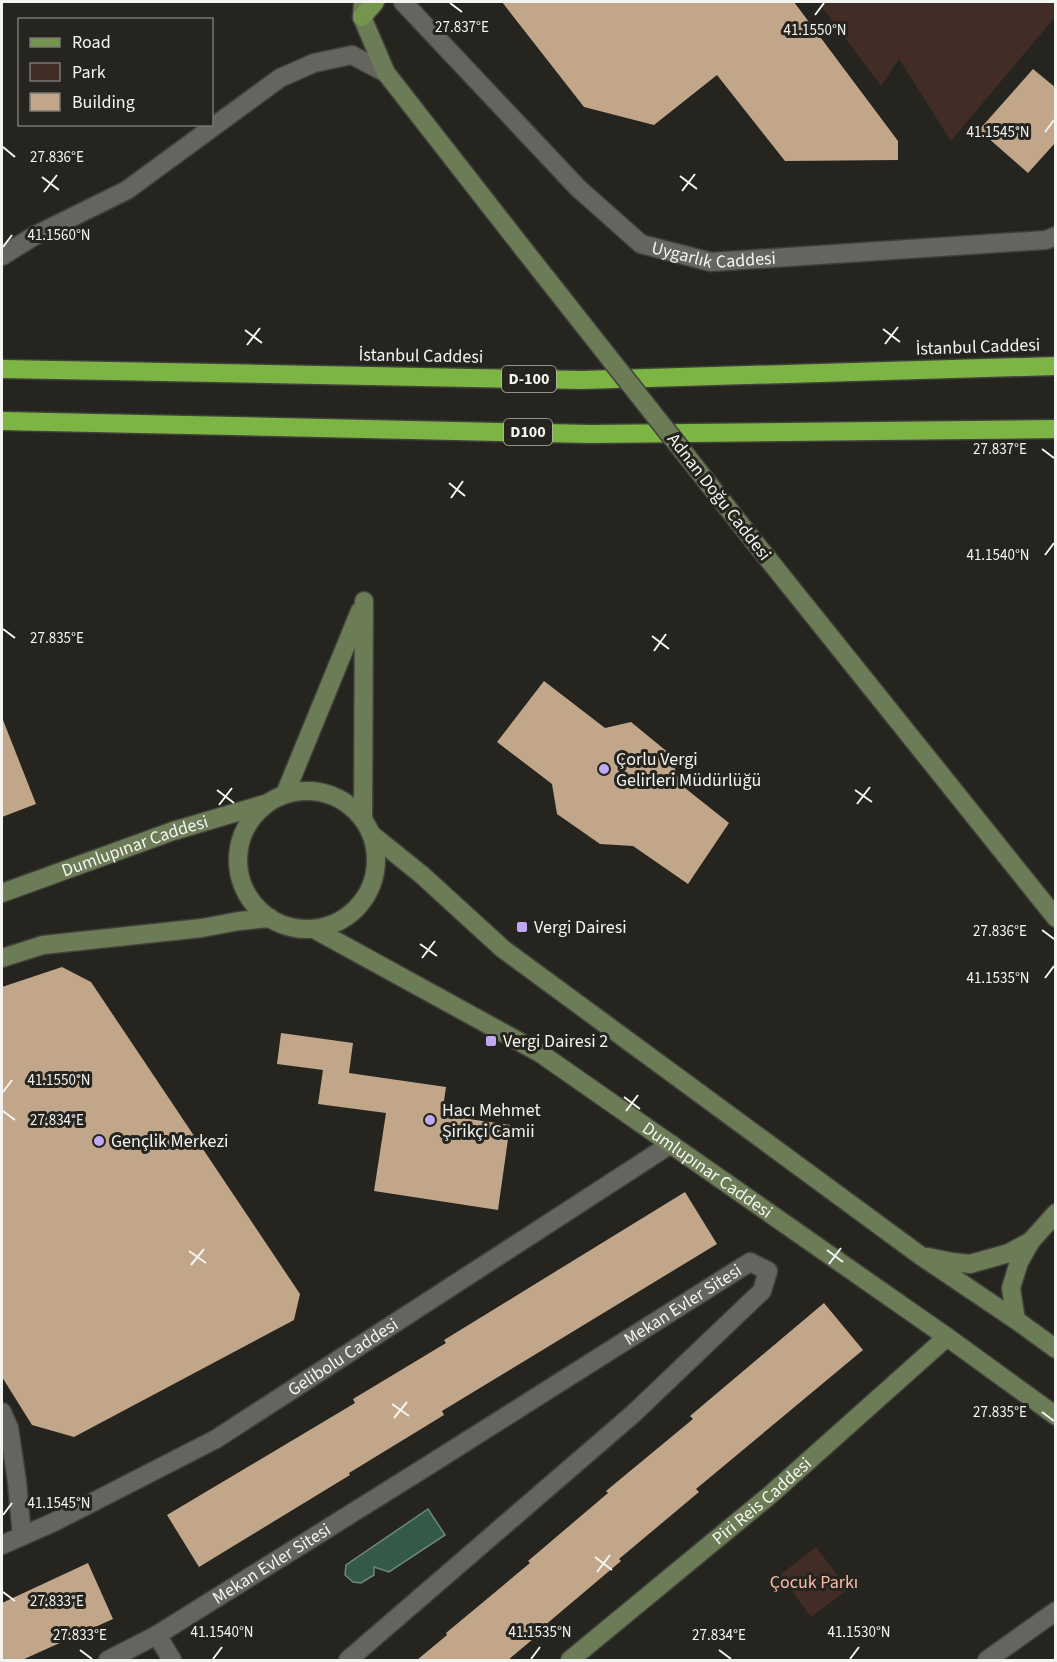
<svg xmlns="http://www.w3.org/2000/svg" width="1057" height="1662" viewBox="0 0 1057 1662" font-family="'Source Sans 3',sans-serif">
<style>
.green{fill:#422c26}
.water{fill:#355948;stroke:#6e887a;stroke-width:1.5}
.building{fill:#c1a68a}
.lines{fill:none;stroke-linecap:round;stroke-linejoin:round}
.street-casing{stroke:#41413c;stroke-width:21}
.secondary-casing{stroke:#41413c;stroke-width:21}
.primary-casing{stroke:#41413c;stroke-width:21}
.highway-casing{stroke:#41413c;stroke-width:21}
.street{stroke:#65645e;stroke-width:18}
.secondary{stroke:#6c7c56;stroke-width:18}
.primary{stroke:#73954e;stroke-width:18}
.highway{stroke:#7db544;stroke-width:18}
.secondary-bridge-casing{stroke:#41413c;stroke-width:21;stroke-linecap:butt}
.secondary-bridge{stroke:#6c7c56;stroke-width:18}
.ticks{fill:none;stroke:#f4f4f0;stroke-width:2}
.poi-dot{fill:#c1a8f3;stroke:#25241f;stroke-width:2}
.labels{text-anchor:middle;dominant-baseline:central;stroke-width:6;stroke-linejoin:round;paint-order:stroke}
.shield{fill:#25241f;stroke:#b6b6b1;stroke-width:1.5}
.shield-label{font-size:16px;font-weight:bold;fill:#f4f4f0}
.street-label{font-size:18px;fill:#f4f4f0;stroke:#25241f}
.poi-label{font-size:18px;fill:#f4f4f0;stroke:#25241f;text-anchor:start}
.park-label{font-size:18px;fill:#fbbaa8;stroke:#25241f}
.ticks-label{font-size:15px;text-anchor:middle;fill:#f4f4f0;stroke:#25241f;stroke-width:6;stroke-linejoin:round;paint-order:stroke}
</style>
<rect width="100%" height="100%" fill="#25241f"/>
<!-- green -->
<g class="green">
<path d="M 824,2 L 1055,2 L 1055,17 L 951,141 L 899,59 L 881,86 L 821,6 Z"/>
<path d="M 816,1547 L 848,1589 L 811,1617 L 780,1575 Z"/>
</g>
<!-- water -->
<path class="water" d="M 428,1509 L 445,1535 L 389,1572 L 374,1567 L 374,1575 L 361,1583 L 353,1582 L 345,1575 L 346,1565 Z"/>
<!-- building -->
<g class="building">
<path d="M 502,2 L 794,2 L 898,141 L 898,160 L 785,161 L 717,75 L 654,125 L 584,107 Z"/>
<path d="M 1033,69 L 1056,88 L 1056,142 L 1028,173 L 979,130 Z"/>
<path d="M 544,681 L 605,728 L 631,722 L 670,754 L 680,784 L 729,823 L 688,884 L 633,846 L 600,844 L 557,814 L 552,784 L 497,742 Z"/>
<path d="M 2,720 L 3,720 L 36,804 L 2,817 Z"/>
<path d="M 62,967 L 91,982 L 300,1294 L 294,1320 L 74,1437 L 32,1425 L 2,1377 L 2,987 Z"/>
<path d="M 281,1033 L 353,1043 L 349,1073 L 446,1087 L 442,1115 L 510,1125 L 498,1210 L 374,1191 L 386,1113 L 318,1104 L 323,1070 L 277,1064 Z"/>
<path d="M 685,1192 L 717,1244 L 442,1411 L 444,1415 L 349,1473 L 350,1475 L 199,1567 L 167,1515 L 355,1403 L 353,1399 L 446,1343 L 444,1340 Z"/>
<path d="M 824,1303 L 863,1350 L 696,1489 L 699,1492 L 619,1559 L 621,1561 L 537,1632 L 539,1634 L 508,1660 L 417,1660 L 447,1635 L 446,1633 L 530,1563 L 528,1561 L 608,1493 L 606,1491 L 693,1419 L 690,1416 Z"/>
<path d="M 88,1563 L 113,1619 L 22,1660 L 2,1660 L 2,1603 Z"/>
</g>
<g class="lines">
<defs>
<g id="street">
<path id="s1" d="M 403,2 L 578,188 L 641,244 L 711,262 L 1046,240 L 1056,236"/>
<path d="M 2,256 L 34,236 L 127,190 L 280,78 L 314,63 L 352,55 L 386,73"/>
<path d="M 2,1412 L 9,1428 L 17,1482 L 22,1536"/>
<path id="s2" d="M 2,1545 L 54,1522 L 216,1439 L 671,1144"/>
<path d="M 157,1635 L 172,1660"/>
<path id="s3" d="M 108,1660 L 157,1635 L 429,1465 L 750,1262 L 768,1271 L 762,1291 L 633,1414 L 348,1660"/>
<path d="M 987,1660 L 1056,1611"/>
</g>
<g id="secondary">
<path d="M 363,2 L 362,17 L 386,73 L 525,251"/>
<path d="M 756,544 L 1056,918"/>
<circle cx="307" cy="860" r="69"/>
<path d="M 285,794 L 360,611"/>
<path d="M 363,819 L 364,601"/>
<path d="M 371,834 L 422,875 L 503,949 L 921,1256 L 1016,1320 L 1056,1349"/>
<path id="s4" d="M 2,893 L 173,831 L 265,804"/>
<path id="s5" d="M 314,929 L 540,1053 L 947,1337 L 1056,1416"/>
<path d="M 2,958 L 43,945 L 202,928 L 239,921 L 270,918"/>
<path d="M 928,1257 L 952,1262 L 970,1264 L 1009,1253 L 1031,1241 L 1056,1213"/>
<path d="M 1016,1320 L 1011,1288 L 1019,1262 L 1031,1241"/>
<path id="s6" d="M 570,1660 L 770,1495 L 947,1337"/>
</g>
<path id="primary" d="M 362,17 L 375,2"/>
<g id="highway">
<path d="M 2,369 L 581,380 L 1056,366"/>
<path d="M 2,421 L 591,434 L 1056,429"/>
</g>
</defs>
<!-- street casing -->
<use href="#street" class="street-casing"/>
<!-- secondary casing -->
<use href="#secondary" class="secondary-casing"/>
<!-- primary casing -->
<use href="#primary" class="primary-casing"/>
<!-- highway casing -->
<use href="#highway" class="highway-casing"/>
<!-- street -->
<use href="#street" class="street"/>
<!-- secondary -->
<use href="#secondary" class="secondary"/>
<!-- primary -->
<use href="#primary" class="primary"/>
<!-- highway -->
<use href="#highway" class="highway"/>
<defs>
<path id="secondary-bridge" d="M 525,251 L 756,544"/>
</defs>
<!-- secondary-bridge casing -->
<use href="#secondary-bridge" class="secondary-bridge-casing"/>
<!-- secondary-bridge -->
<use href="#secondary-bridge" class="secondary-bridge"/>
</g>
<!-- ticks -->
<path class="ticks" d="M 450,3 L 462,12M 815,15 L 824,3M 1045,132 L 1054,120M 3,147 L 15,157M 680,176 L 697,189M 42,177 L 59,190M 682,191 L 695,174M 44,192 L 57,175M 3,247 L 12,235M 883,329 L 900,342M 245,330 L 262,343M 885,344 L 898,327M 247,345 L 260,328M 1042,449 L 1054,458M 449,483 L 465,496M 451,498 L 463,481M 1045,555 L 1054,543M 3,629 L 15,638M 652,636 L 669,649M 654,651 L 666,634M 217,790 L 234,803M 855,790 L 872,802M 857,804 L 870,787M 219,805 L 232,788M 1042,930 L 1054,939M 420,944 L 437,956M 422,958 L 435,941M 1045,978 L 1054,966M 3,1092 L 12,1080M 624,1097 L 640,1109M 3,1111 L 15,1120M 626,1111 L 638,1095M 827,1250 L 843,1262M 189,1251 L 206,1263M 829,1264 L 841,1248M 191,1265 L 204,1249M 392,1404 L 409,1416M 1042,1412 L 1054,1421M 394,1418 L 407,1402M 3,1515 L 12,1503M 595,1557 L 612,1570M 597,1572 L 610,1555M 3,1592 L 15,1601M 80,1650 L 92,1659M 719,1650 L 731,1659M 213,1659 L 222,1647M 531,1659 L 540,1647M 850,1659 L 859,1647"/>
<!-- markers -->
<g class="poi-dot">
<circle cx="604" cy="769" r="6"/>
<rect x="516" y="921" width="12" height="12" rx="3"/>
<rect x="485" y="1035" width="12" height="12" rx="3"/>
<circle cx="430" cy="1120" r="6"/>
<circle cx="99" cy="1141" r="6"/>
</g>
<g class="labels">
<!-- shield labels -->
<g class="shield">
<rect x="502" y="366" width="54" height="26" rx="4.5"/>
<rect x="504" y="419" width="48" height="26" rx="4.5"/>
</g>
<g class="shield-label">
<text x="529" y="379">D-100</text>
<text x="528" y="432">D100</text>
</g>
<!-- street labels -->
<g class="street-label">
<text stroke="none"><textPath href="#s1" startOffset="414">Uygarlık Caddesi</textPath></text>
<text transform="translate(978 347) rotate(-2)">İstanbul Caddesi</text>
<text transform="translate(421 356) rotate(1)">İstanbul Caddesi</text>
<text transform="translate(719 497) rotate(52)">Adnan Doğu Caddesi</text>
<text stroke="none"><textPath href="#s4" startOffset="141">Dumlupınar Caddesi</textPath></text>
<text stroke="none"><textPath href="#s5" startOffset="462">Dumlupınar Caddesi</textPath></text>
<text stroke="none"><textPath href="#s3" startOffset="676">Mekan Evler Sitesi</textPath></text>
<text stroke="none"><textPath href="#s2" startOffset="390">Gelibolu Caddesi</textPath></text>
<text stroke="none"><textPath href="#s6" startOffset="249">Piri Reis Caddesi</textPath></text>
<text stroke="none"><textPath href="#s3" startOffset="190">Mekan Evler Sitesi</textPath></text>
</g>
<!-- poi labels -->
<g class="poi-label">
<text x="616" y="759">Çorlu Vergi<tspan x="616" dy="21">Gelirleri Müdürlüğü</tspan></text>
<text x="534" y="927">Vergi Dairesi</text>
<text x="503" y="1041">Vergi Dairesi 2</text>
<text x="442" y="1110">Hacı Mehmet<tspan x="442" dy="21">Şirikçi Camii</tspan></text>
<text x="111" y="1141">Gençlik Merkezi</text>
</g>
<!-- park labels -->
<g class="park-label">
<text x="814" y="1582">Çocuk Parkı</text>
</g>
</g>
<g class="ticks-label">
<text x="462" y="32">27.837°E</text>
<text x="815" y="35">41.1550°N</text>
<text x="998" y="137">41.1545°N</text>
<text x="57" y="162">27.836°E</text>
<text x="59" y="240">41.1560°N</text>
<text x="1000" y="454">27.837°E</text>
<text x="998" y="560">41.1540°N</text>
<text x="57" y="643">27.835°E</text>
<text x="1000" y="936">27.836°E</text>
<text x="998" y="983">41.1535°N</text>
<text x="59" y="1085">41.1550°N</text>
<text x="57" y="1125">27.834°E</text>
<text x="1000" y="1417">27.835°E</text>
<text x="59" y="1508">41.1545°N</text>
<text x="57" y="1606">27.833°E</text>
<text x="222" y="1637">41.1540°N</text>
<text x="540" y="1637">41.1535°N</text>
<text x="859" y="1637">41.1530°N</text>
<text x="80" y="1640">27.833°E</text>
<text x="719" y="1640">27.834°E</text>
</g>
<!-- border -->
<rect width="1057" height="1662" fill="none" stroke="#f4f4f0" stroke-width="6"/>
<!-- legend -->
<rect x="18" y="18" width="195" height="108" fill="#25241f" stroke="#787773" stroke-width="1.5"/>
<rect x="30" y="38" width="30" height="9" fill="#73954e" stroke="#787773" stroke-width="1.5"/>
<text x="72" y="48" font-size="18" fill="#f4f4f0">Road</text>
<rect x="30" y="63" width="30" height="18" fill="#422c26" stroke="#787773" stroke-width="1.5"/>
<text x="72" y="78" font-size="18" fill="#f4f4f0">Park</text>
<rect x="30" y="93" width="30" height="18" fill="#c1a68a" stroke="#787773" stroke-width="1.5"/>
<text x="72" y="108" font-size="18" fill="#f4f4f0">Building</text>
</svg>
